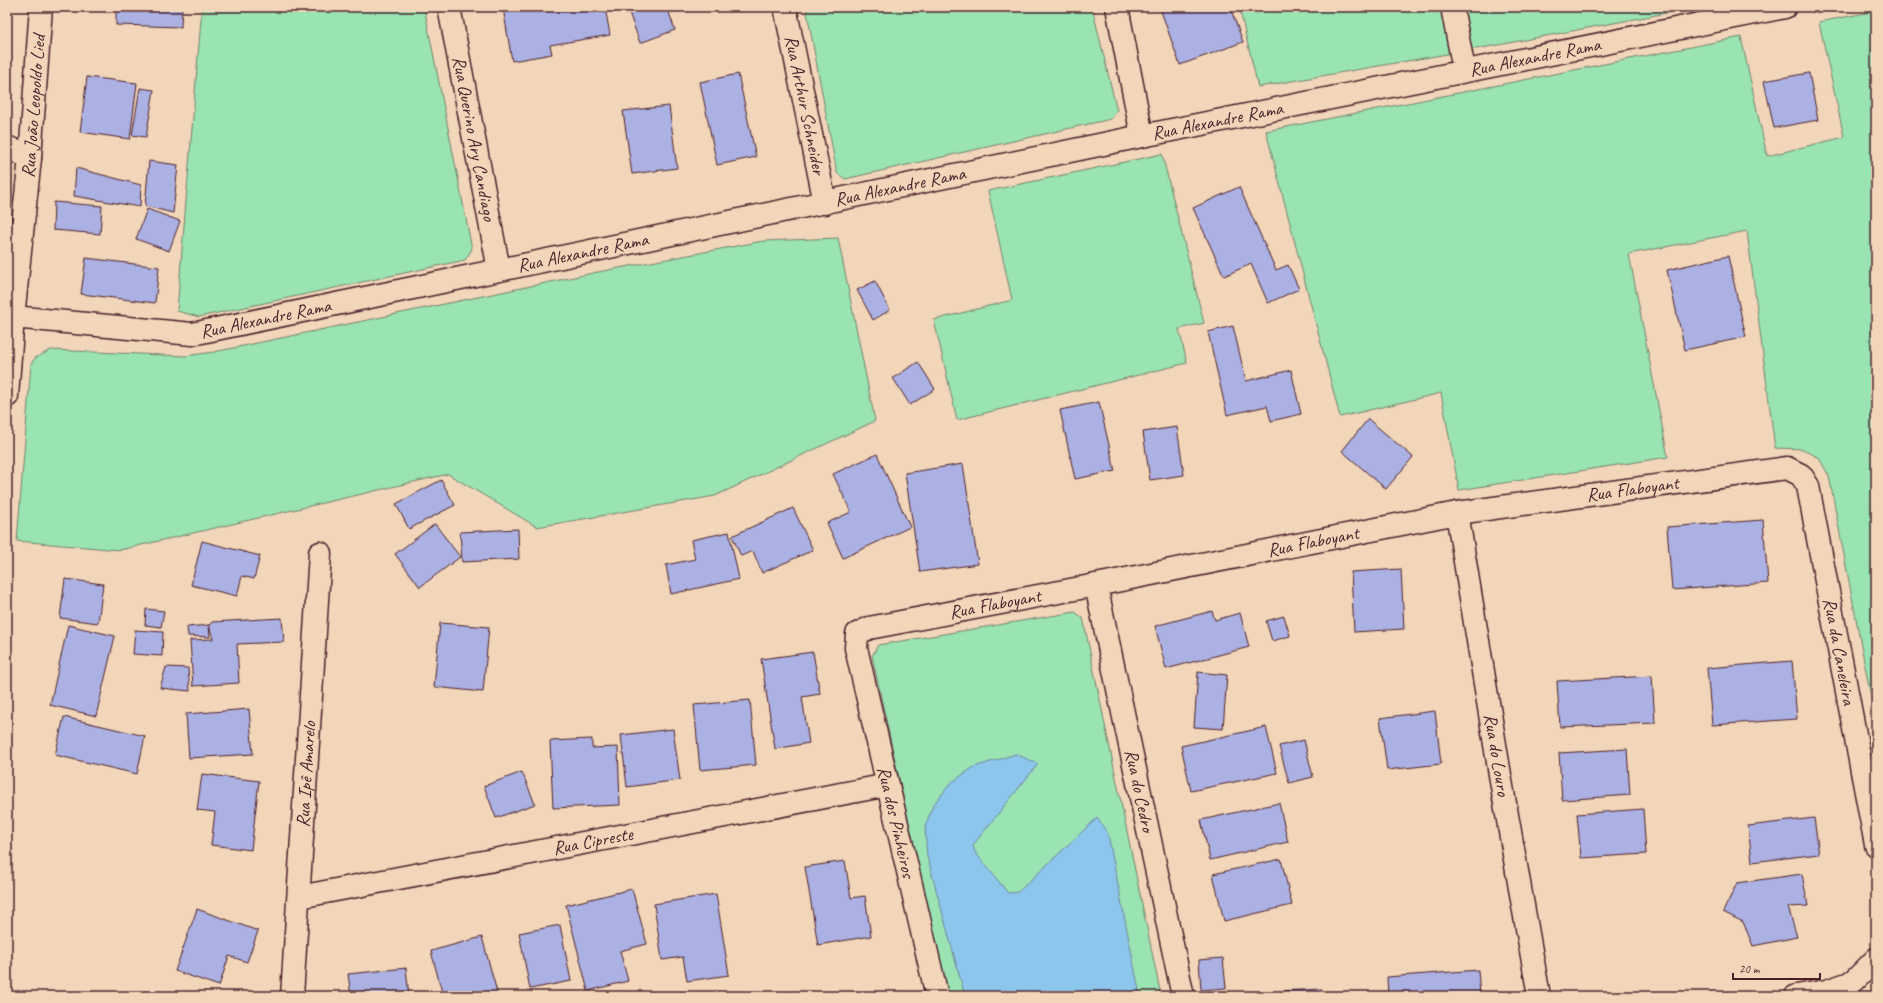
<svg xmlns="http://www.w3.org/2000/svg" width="1883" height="1003" viewBox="0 0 1883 1003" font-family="Caveat,sans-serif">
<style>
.green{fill:#9ae3b2;stroke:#72816e}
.water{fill:#8cc6ec;stroke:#72839f}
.building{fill:#abb1e2;stroke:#4a1f2b}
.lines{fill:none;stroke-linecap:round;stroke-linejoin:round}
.minor-casing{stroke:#4a1f2b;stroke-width:25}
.tertiary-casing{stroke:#4a1f2b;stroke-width:25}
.minor{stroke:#f2d6b9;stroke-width:22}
.tertiary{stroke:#f2d6b9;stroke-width:22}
.labels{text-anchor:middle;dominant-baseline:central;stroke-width:3.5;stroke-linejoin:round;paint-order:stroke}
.street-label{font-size:19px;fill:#4a1f2b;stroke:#f2d6b9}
</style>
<rect width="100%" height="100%" fill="#f2d6b9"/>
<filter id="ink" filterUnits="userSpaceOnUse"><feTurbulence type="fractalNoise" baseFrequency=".025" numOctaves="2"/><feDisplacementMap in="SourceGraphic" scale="8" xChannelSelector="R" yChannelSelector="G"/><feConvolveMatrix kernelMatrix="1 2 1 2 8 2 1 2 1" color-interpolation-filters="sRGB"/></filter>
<g filter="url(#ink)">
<!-- green -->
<g class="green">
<path d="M 202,7 L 424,7 L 472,249 L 465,260 L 199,317 L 177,311 Z"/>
<path d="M 806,7 L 1092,7 L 1117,111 L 1111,119 L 845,179 L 837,173 Z"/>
<path d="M 1239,7 L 1698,7 L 1493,46 L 1258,87 Z"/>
<path d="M 1876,11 L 1876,724 L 1829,476 L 1819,458 L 1803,449 L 1775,448 L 1747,231 L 1629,254 L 1668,457 L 1459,490 L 1441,393 L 1340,417 L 1266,131 L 1741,37 L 1767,156 L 1844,137 L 1819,22 Z"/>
<path d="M 1162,154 L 1204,323 L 1179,329 L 1187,363 L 957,420 L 934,320 L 1012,300 L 988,191 Z"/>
<path d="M 838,238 L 875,421 L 715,496 L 537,527 L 448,474 L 120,550 L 17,541 L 31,364 L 35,358 L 51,350 L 185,356 L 214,352 L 598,272 L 763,241 Z"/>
<path d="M 1075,612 L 1083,618 L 1161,996 L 947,996 L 872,656 L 878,645 Z"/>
</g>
<!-- water -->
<path class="water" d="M 1016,754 L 1038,764 L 973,845 L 975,852 L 1008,893 L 1018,892 L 1097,818 L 1108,834 L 1140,996 L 965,996 L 927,856 L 925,827 L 933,805 L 952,782 L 974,767 Z"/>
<!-- building -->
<g class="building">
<path d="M 116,7 L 182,7 L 181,27 L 116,25 Z"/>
<path d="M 511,7 L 605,7 L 610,35 L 550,45 L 552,54 L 512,61 L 503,8 Z"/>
<path d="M 627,7 L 667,7 L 675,30 L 640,43 Z"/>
<path d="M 1171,7 L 1230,7 L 1243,42 L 1180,65 L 1161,11 Z"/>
<path d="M 1809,73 L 1818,120 L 1774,128 L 1764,81 Z"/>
<path d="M 738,74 L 756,157 L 717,165 L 700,82 Z"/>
<path d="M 87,77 L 137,83 L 130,139 L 80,132 Z"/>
<path d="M 140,88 L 154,90 L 146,137 L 132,135 Z"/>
<path d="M 669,106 L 677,168 L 632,174 L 623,111 Z"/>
<path d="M 149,161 L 178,165 L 173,213 L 145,206 Z"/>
<path d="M 76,168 L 141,185 L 140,207 L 74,196 Z"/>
<path d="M 1239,187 L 1276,270 L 1288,265 L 1299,289 L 1268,303 L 1251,264 L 1224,276 L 1193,208 Z"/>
<path d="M 54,202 L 102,206 L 100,234 L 53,230 Z"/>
<path d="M 147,209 L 180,221 L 169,251 L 136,239 Z"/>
<path d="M 1728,256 L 1746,337 L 1685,350 L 1667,270 Z"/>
<path d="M 86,258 L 159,267 L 155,303 L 81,294 Z"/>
<path d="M 875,281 L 890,310 L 873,320 L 857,290 Z"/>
<path d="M 1233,326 L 1246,381 L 1291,370 L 1301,414 L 1271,421 L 1267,406 L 1227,415 L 1208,332 Z"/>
<path d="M 918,362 L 935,389 L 910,405 L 893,378 Z"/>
<path d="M 1099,402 L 1115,471 L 1075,479 L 1060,410 Z"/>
<path d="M 1368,419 L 1413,457 L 1386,489 L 1342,451 Z"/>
<path d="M 1177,427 L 1184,475 L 1150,480 L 1143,432 Z"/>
<path d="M 877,454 L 910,527 L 843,558 L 827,523 L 851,512 L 833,474 Z"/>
<path d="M 963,464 L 978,564 L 920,572 L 905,473 Z"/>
<path d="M 441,480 L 455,505 L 409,529 L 396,504 Z"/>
<path d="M 793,508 L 813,550 L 762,573 L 753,551 L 741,556 L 732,536 Z"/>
<path d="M 1763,520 L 1768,583 L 1672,590 L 1667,527 Z"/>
<path d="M 435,524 L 460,557 L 420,587 L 395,554 Z"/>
<path d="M 518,529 L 519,559 L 462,562 L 460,532 Z"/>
<path d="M 729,532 L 739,579 L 671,594 L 666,565 L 695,559 L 691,540 Z"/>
<path d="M 202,541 L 260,556 L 254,579 L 242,576 L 237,596 L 191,585 Z"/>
<path d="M 1401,569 L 1404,629 L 1354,632 L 1351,572 Z"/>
<path d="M 65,579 L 103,584 L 98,623 L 60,618 Z"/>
<path d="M 146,609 L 164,611 L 161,627 L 145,625 Z"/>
<path d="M 1212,611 L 1215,620 L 1240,613 L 1249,647 L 1166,669 L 1155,626 Z"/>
<path d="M 1284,616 L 1290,636 L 1272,641 L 1266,621 Z"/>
<path d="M 282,618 L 284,642 L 237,644 L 239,683 L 193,686 L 190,640 L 213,639 L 209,625 L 212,622 Z"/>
<path d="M 440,623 L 489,627 L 483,692 L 434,687 Z"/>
<path d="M 68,625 L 115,636 L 96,716 L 50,705 Z"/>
<path d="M 209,625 L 210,637 L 188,636 L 187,627 Z"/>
<path d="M 135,630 L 163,632 L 162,656 L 133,654 Z"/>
<path d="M 813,652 L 820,694 L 802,697 L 809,743 L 775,749 L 761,659 Z"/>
<path d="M 1792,661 L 1797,719 L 1712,725 L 1707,668 Z"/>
<path d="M 166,667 L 188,668 L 190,691 L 160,688 Z"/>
<path d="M 1198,672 L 1227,675 L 1223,729 L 1194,727 Z"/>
<path d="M 1652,676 L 1655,723 L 1560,727 L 1557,681 Z"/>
<path d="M 750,700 L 756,765 L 700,770 L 694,705 Z"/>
<path d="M 249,709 L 253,754 L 189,758 L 186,714 Z"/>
<path d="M 1435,711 L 1441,764 L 1387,770 L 1380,718 Z"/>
<path d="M 64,717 L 145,736 L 137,774 L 55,755 Z"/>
<path d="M 1266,727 L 1277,773 L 1191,791 L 1181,746 Z"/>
<path d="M 673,729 L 680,780 L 627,787 L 621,735 Z"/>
<path d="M 592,739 L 592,748 L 618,747 L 620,805 L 553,808 L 550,741 Z"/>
<path d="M 1304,740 L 1313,777 L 1289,783 L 1279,746 Z"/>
<path d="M 1627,749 L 1630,795 L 1562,800 L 1559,753 Z"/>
<path d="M 522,772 L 535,804 L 496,818 L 484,786 Z"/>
<path d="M 202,774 L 259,781 L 251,850 L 211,845 L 215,812 L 197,810 Z"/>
<path d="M 1279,803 L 1288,842 L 1210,860 L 1201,820 Z"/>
<path d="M 1643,809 L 1646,854 L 1581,858 L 1577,814 Z"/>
<path d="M 1814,818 L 1819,854 L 1752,862 L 1748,826 Z"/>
<path d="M 1281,859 L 1292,905 L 1224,921 L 1213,874 Z"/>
<path d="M 845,861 L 851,898 L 865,896 L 871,936 L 818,945 L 805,867 Z"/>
<path d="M 1802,874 L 1808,906 L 1788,907 L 1797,937 L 1753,946 L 1743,922 L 1723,912 L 1737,883 Z"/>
<path d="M 632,889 L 647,944 L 620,951 L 628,981 L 588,991 L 566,905 Z"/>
<path d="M 716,894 L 729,975 L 687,981 L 683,957 L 662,960 L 654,904 Z"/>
<path d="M 197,909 L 258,931 L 247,962 L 229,956 L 219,986 L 175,971 Z"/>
<path d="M 560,925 L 571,981 L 530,989 L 519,933 Z"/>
<path d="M 482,937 L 498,996 L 443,996 L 431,951 Z"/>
<path d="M 1223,958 L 1226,988 L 1201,990 L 1199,960 Z"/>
<path d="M 406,968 L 409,996 L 351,996 L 348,974 Z"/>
<path d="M 1478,970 L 1480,996 L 1388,996 L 1387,977 Z"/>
<path d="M 1322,989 L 1322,996 L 1223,996 L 1222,994 Z"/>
</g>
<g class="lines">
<defs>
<g id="minor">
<path id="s1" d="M 449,7 L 499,270"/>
<path id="s2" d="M 785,7 L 825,203"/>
<path d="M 1117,7 L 1142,136"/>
<path d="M 1452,7 L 1464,70"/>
<path d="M 7,147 L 30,158"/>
<path id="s3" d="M 1457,513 L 1500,775 L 1539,996"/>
<path id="s4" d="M 1096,585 L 1183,996"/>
<path id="s5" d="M 299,897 L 888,785"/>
<path id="s6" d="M 292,996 L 320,553"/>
<path id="s7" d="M 937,996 L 856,648 L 857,634 L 869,628 L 1096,585 L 1457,513 L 1787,468 L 1801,475 L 1808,486 L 1876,845"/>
<path d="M 1796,996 L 1826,991 L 1853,982 L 1876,959"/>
</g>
<g id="tertiary">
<path id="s8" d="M 13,317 L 192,334 L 1142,136 L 1785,7"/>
<path id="s9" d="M 7,396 L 13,317 L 30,158 L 41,7"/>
</g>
</defs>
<!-- minor casing -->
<use href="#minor" class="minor-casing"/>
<!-- tertiary casing -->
<use href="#tertiary" class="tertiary-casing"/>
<!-- minor -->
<use href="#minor" class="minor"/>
<!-- tertiary -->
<use href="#tertiary" class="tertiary"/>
</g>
</g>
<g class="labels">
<!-- street labels -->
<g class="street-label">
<text stroke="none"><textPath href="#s8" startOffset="1551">Rua Alexandre Rama</textPath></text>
<text stroke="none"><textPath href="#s2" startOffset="100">Rua Arthur Schneider</textPath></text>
<text stroke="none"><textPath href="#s9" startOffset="291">Rua João Leopoldo Lied</textPath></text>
<text stroke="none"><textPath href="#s8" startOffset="1227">Rua Alexandre Rama</textPath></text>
<text stroke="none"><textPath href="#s1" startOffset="134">Rua Querino Ary Candiago</textPath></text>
<text stroke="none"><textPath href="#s8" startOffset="903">Rua Alexandre Rama</textPath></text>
<text stroke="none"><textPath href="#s8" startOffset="579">Rua Alexandre Rama</textPath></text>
<text stroke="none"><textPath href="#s8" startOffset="255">Rua Alexandre Rama</textPath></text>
<text stroke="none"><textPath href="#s7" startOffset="1161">Rua Flaboyant</textPath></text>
<text stroke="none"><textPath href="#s7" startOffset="837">Rua Flaboyant</textPath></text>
<text stroke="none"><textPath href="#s7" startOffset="513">Rua Flaboyant</textPath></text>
<text stroke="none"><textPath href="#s7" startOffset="1514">Rua da Caneleira</textPath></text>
<text stroke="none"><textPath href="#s3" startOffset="245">Rua do Louro</textPath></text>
<text stroke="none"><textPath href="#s6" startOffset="222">Rua Ipê Amarelo</textPath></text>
<text stroke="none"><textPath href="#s4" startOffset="210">Rua do Cedro</textPath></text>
<text transform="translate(896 822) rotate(77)">Rua dos Pinheiros</text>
<text stroke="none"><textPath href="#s5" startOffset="299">Rua Cipreste</textPath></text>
</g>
</g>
<!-- margin -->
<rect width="1883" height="1003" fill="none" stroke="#f2d6b9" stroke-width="24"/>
<rect x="12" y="12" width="1859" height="979" fill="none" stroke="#4a1f2b" stroke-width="1.5" filter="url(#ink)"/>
<!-- scale -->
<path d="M1733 973v6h87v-6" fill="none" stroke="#4a1f2b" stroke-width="2"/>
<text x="1739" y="973" font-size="12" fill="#4a1f2b" stroke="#f2d6b9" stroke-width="3" paint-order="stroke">20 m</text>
</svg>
